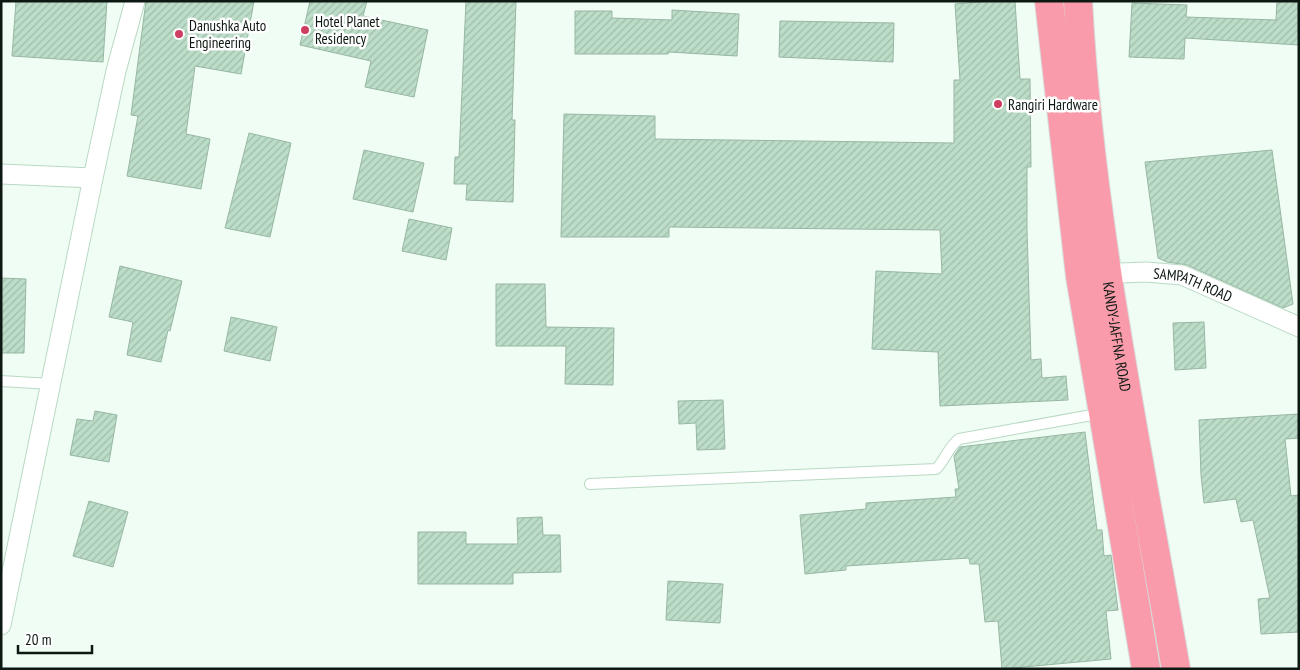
<svg xmlns="http://www.w3.org/2000/svg" width="1300" height="670" viewBox="0 0 1300 670" font-family="'PT Sans Narrow',sans-serif">
<style>
.building{fill:url(#building-hatch);stroke:#97b7a3}
.lines{fill:none;stroke-linecap:round;stroke-linejoin:round}
.service-casing{stroke:#b8d9c3;stroke-width:12}
.minor-casing{stroke:#b8d9c3;stroke-width:21}
.trunk-casing{stroke:#d8dad9;stroke-width:30}
.service{stroke:#fff;stroke-width:10}
.minor{stroke:#fff;stroke-width:19}
.trunk{stroke:#fa9bab;stroke-width:28}
.poi-dot{fill:#ce3e61;stroke:#fff;stroke-width:2}
.labels{text-anchor:middle;dominant-baseline:central;stroke-width:5;stroke-linejoin:round;paint-order:stroke}
.poi-label{font-size:15px;fill:#0c1811;stroke:#fff;text-anchor:start}
.street-label{font-size:15px;fill:#0c1811;stroke:#fff}
</style>
<defs>
<pattern id="building-hatch" width="6" height="6" patternUnits="userSpaceOnUse" patternTransform="scale(1.25)"><rect width="6" height="6" fill="#bcddc8"/><path d="M-1 1l2-2M0 6l6-6M5 7l2-2" fill="none" stroke="#a0bdab"/></pattern>
</defs>
<rect width="100%" height="100%" fill="#f0fdf4"/>
<!-- building -->
<g class="building">
<path d="M 16,1 L 107,1 L 103,62 L 12,56 Z"/>
<path d="M 146,1 L 254,1 L 241,74 L 195,66 L 186,134 L 210,139 L 201,189 L 127,176 L 138,116 L 131,115 Z"/>
<path d="M 310,1 L 367,1 L 363,16 L 428,30 L 414,97 L 365,87 L 371,61 L 300,45 Z"/>
<path d="M 466,1 L 516,1 L 512,120 L 515,120 L 513,202 L 466,200 L 467,184 L 454,184 L 455,157 L 459,157 Z"/>
<path d="M 989,1 L 1015,1 L 1020,79 L 1030,79 L 1031,167 L 1027,167 L 1027,230 L 1031,360 L 1041,359 L 1042,378 L 1066,376 L 1068,400 L 940,406 L 938,352 L 872,349 L 876,271 L 942,274 L 940,230 L 669,227 L 669,237 L 561,237 L 564,114 L 655,116 L 655,139 L 954,143 L 954,80 L 960,80 L 955,4 Z"/>
<path d="M 1277,1 L 1299,1 L 1299,45 L 1185,38 L 1184,59 L 1129,57 L 1132,3 L 1187,5 L 1186,17 L 1276,20 Z"/>
<path d="M 672,10 L 739,14 L 737,56 L 669,52 L 668,54 L 575,54 L 575,11 L 612,11 L 612,18 L 672,20 Z"/>
<path d="M 780,21 L 894,23 L 893,62 L 779,57 Z"/>
<path d="M 249,133 L 291,143 L 270,237 L 225,228 Z"/>
<path d="M 364,150 L 424,163 L 413,212 L 353,199 Z"/>
<path d="M 1272,150 L 1293,304 L 1283,308 L 1187,265 L 1167,262 L 1158,258 L 1145,162 Z"/>
<path d="M 409,219 L 452,228 L 446,260 L 402,251 Z"/>
<path d="M 120,266 L 182,281 L 170,331 L 168,330 L 161,362 L 127,355 L 133,322 L 109,317 Z"/>
<path d="M 1,278 L 26,279 L 24,353 L 1,353 Z"/>
<path d="M 496,284 L 545,284 L 546,327 L 614,328 L 613,385 L 565,384 L 566,346 L 496,346 Z"/>
<path d="M 231,317 L 277,327 L 270,361 L 224,351 Z"/>
<path d="M 1204,322 L 1206,368 L 1175,370 L 1173,323 Z"/>
<path d="M 723,400 L 725,449 L 697,450 L 696,423 L 679,424 L 678,401 Z"/>
<path d="M 95,411 L 117,415 L 109,462 L 70,455 L 77,419 L 93,421 Z"/>
<path d="M 1299,414 L 1299,438 L 1285,439 L 1291,496 L 1299,495 L 1299,632 L 1261,634 L 1258,599 L 1270,598 L 1253,520 L 1241,522 L 1236,499 L 1204,503 L 1201,475 L 1199,420 Z"/>
<path d="M 1085,432 L 1097,530 L 1102,530 L 1104,556 L 1111,555 L 1118,610 L 1106,611 L 1111,659 L 1002,669 L 998,621 L 985,622 L 979,564 L 970,564 L 969,558 L 846,566 L 846,570 L 805,574 L 800,515 L 866,509 L 866,503 L 956,497 L 955,489 L 959,489 L 954,456 L 960,447 Z"/>
<path d="M 89,501 L 128,512 L 113,567 L 73,556 Z"/>
<path d="M 542,517 L 543,535 L 560,535 L 561,572 L 513,573 L 513,584 L 418,584 L 418,532 L 466,532 L 466,544 L 518,544 L 517,518 Z"/>
<path d="M 668,581 L 723,584 L 720,623 L 666,620 Z"/>
</g>
<g class="lines">
<defs>
<g id="service">
<path d="M 1,381 L 51,384"/>
<path d="M 590,484 L 936,469 C 946,459 948,447 959,439 L 1103,413"/>
</g>
<g id="minor">
<path d="M 1,174 L 93,178"/>
<path id="s1" d="M 1096,274 L 1146,272 L 1182,275 L 1299,327"/>
<path d="M 1,625 L 93,178 L 116,71 L 135,1"/>
</g>
<g id="trunk">
<path d="M 1049,1 L 1080,276 L 1146,669"/>
<path id="s2" d="M 1078,1 C 1090,226 1138,448 1176,669"/>
</g>
</defs>
<!-- service casing -->
<use href="#service" class="service-casing"/>
<!-- minor casing -->
<use href="#minor" class="minor-casing"/>
<!-- trunk casing -->
<use href="#trunk" class="trunk-casing"/>
<!-- service -->
<use href="#service" class="service"/>
<!-- minor -->
<use href="#minor" class="minor"/>
<!-- trunk -->
<use href="#trunk" class="trunk"/>
</g>
<!-- markers -->
<g class="poi-dot">
<circle cx="305" cy="30" r="5"/>
<circle cx="179" cy="34" r="5"/>
<circle cx="998" cy="104" r="5"/>
</g>
<g class="labels">
<!-- poi labels -->
<g class="poi-label">
<text x="315" y="21">Hotel Planet<tspan x="315" dy="17">Residency</tspan></text>
<text x="189" y="25">Danushka Auto<tspan x="189" dy="17">Engineering</tspan></text>
<text x="1008" y="104">Rangiri Hardware</text>
</g>
<!-- street labels -->
<g class="street-label">
<text stroke="none"><textPath href="#s1" startOffset="99">SAMPATH ROAD</textPath></text>
<text stroke="none"><textPath href="#s2" startOffset="338">KANDY-JAFFNA ROAD</textPath></text>
</g>
</g>
<!-- border -->
<rect width="1300" height="670" fill="none" stroke="#0c1811" stroke-width="5"/>
<!-- scale -->
<path d="M18 645v8h74v-8" fill="none" stroke="#0c1811" stroke-width="2.5"/>
<text x="25" y="645" font-size="15" fill="#0c1811" stroke="#ffffff" stroke-width="4" paint-order="stroke">20 m</text>
</svg>
